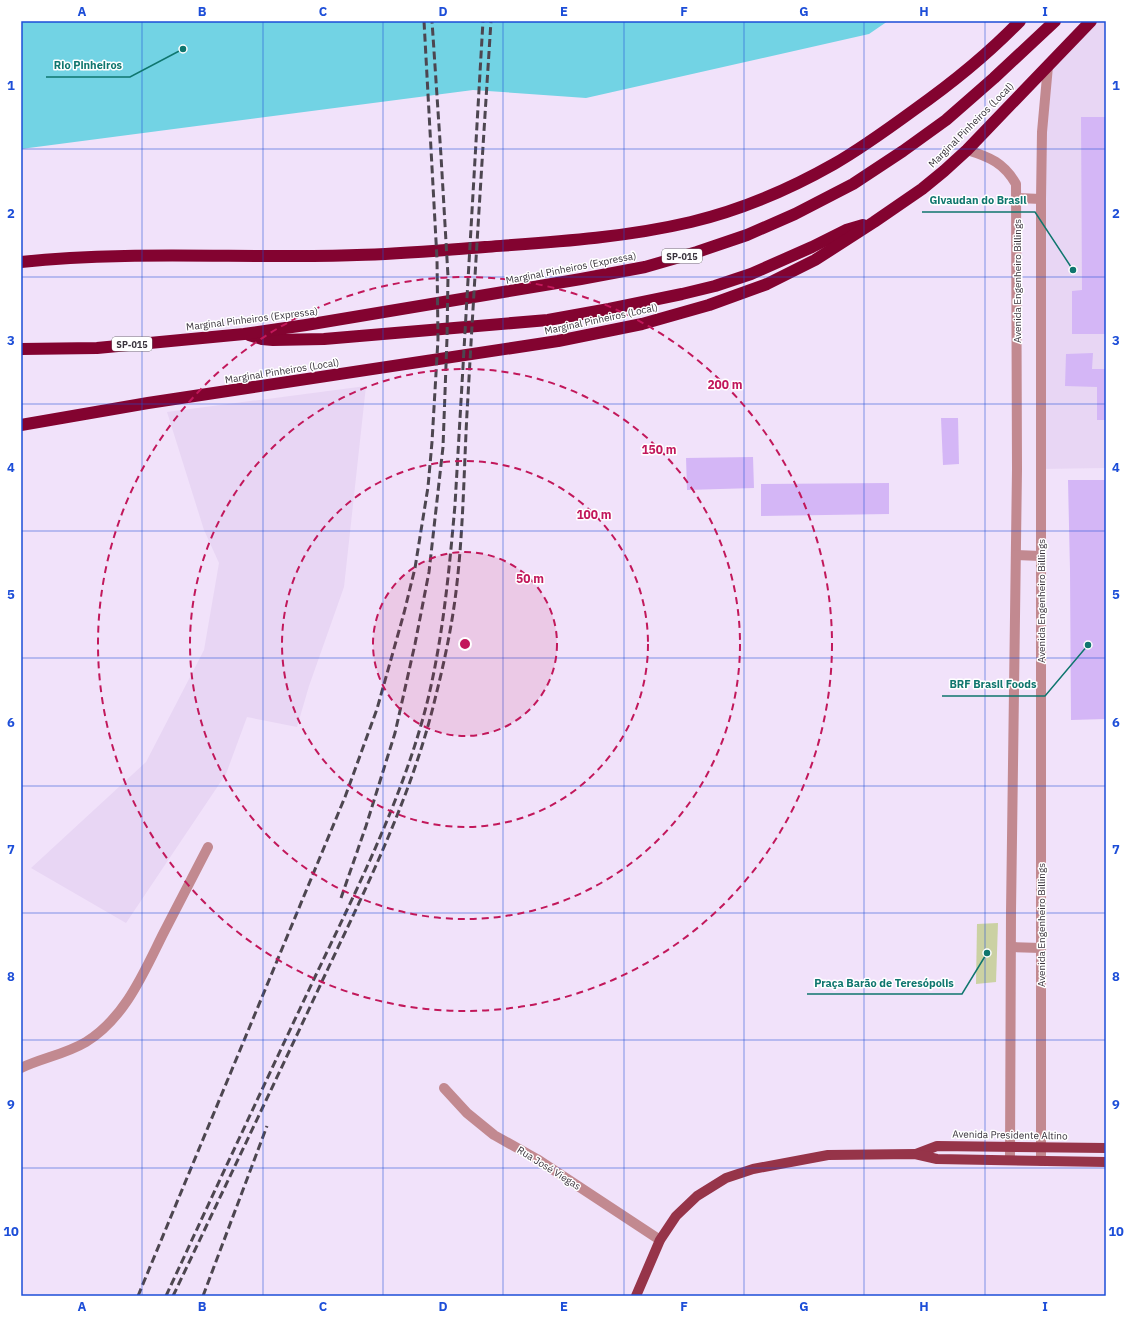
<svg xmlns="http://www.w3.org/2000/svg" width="1127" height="1317" viewBox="0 0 1127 1317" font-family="'IBM Plex Sans',sans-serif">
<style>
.built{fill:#e8d6f4}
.green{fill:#cbd1a3}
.water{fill:#72d3e4}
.building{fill:#d4b6f6}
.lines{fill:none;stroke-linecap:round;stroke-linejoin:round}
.minor{stroke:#c28990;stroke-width:10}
.major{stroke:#963449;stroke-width:10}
.highway{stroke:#830330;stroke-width:12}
.rail{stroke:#4d4650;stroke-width:3;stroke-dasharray:8 4;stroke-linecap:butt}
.grid{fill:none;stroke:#1d4ed8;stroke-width:1;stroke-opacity:0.55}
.ring{fill:none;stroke:#c2185b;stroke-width:2;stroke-dasharray:7 5}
.labels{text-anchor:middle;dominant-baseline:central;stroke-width:3;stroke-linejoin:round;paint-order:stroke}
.shield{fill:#fff;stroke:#747076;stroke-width:1}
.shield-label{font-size:9px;font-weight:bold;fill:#39333c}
.street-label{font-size:10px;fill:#39333c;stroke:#fff}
.centre{fill:#c2185b;stroke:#fff;stroke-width:2}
.ring-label{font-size:12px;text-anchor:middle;font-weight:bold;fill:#c2185b;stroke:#fff;stroke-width:3;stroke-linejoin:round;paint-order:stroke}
.leader{fill:none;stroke:#0f766e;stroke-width:1.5}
.callout-dot{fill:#0f766e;stroke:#fff;stroke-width:1.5}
.callout-label{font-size:11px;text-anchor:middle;font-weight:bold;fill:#0f766e;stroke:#fff;stroke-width:3;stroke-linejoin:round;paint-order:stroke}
.neatline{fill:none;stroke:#1d4ed8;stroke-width:1.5}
.grid-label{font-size:13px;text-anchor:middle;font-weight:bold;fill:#1d4ed8}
</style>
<rect width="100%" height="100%" fill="#f1e2fa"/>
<!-- built -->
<g class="built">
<path d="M 1088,21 L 1106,21 L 1106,468 L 1039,469 L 1042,72 Z"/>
<path d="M 366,386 L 344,587 L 309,686 L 297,727 L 247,717 L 226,774 L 126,923 L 31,868 L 146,762 L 204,650 L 219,563 L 204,530 L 167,412 Z"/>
</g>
<!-- green -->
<path class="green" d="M 998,923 L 996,982 L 976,984 L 977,924 Z"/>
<!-- water -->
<path class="water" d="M 21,21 L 888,21 L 869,34 L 586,98 L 473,90 L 21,149 Z"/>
<!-- building -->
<g class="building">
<path d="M 1081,117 L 1106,117 L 1106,334 L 1072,334 L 1072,291 L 1082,290 Z"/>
<path d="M 1093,353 L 1092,369 L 1106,369 L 1106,420 L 1097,420 L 1097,387 L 1065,386 L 1066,354 Z"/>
<path d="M 941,418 L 958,418 L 959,464 L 943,465 Z"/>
<path d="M 753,457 L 754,488 L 687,490 L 686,458 Z"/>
<path d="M 1068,480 L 1106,480 L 1106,719 L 1071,720 L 1070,570 Z"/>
<path d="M 889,483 L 889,514 L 761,516 L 761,484 Z"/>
</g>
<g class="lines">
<!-- minor -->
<g class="minor">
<path d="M 967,150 C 990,157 1004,163 1016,184 L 1017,469 L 1011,912 L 1010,1160"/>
<path d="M 1017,198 L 1041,199"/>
<path d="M 1016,555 L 1041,556"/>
<path d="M 1012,947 L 1041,948"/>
<path d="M 21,1068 C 42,1058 66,1054 86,1042 C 125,1018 144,972 163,934 C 178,905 193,876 208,847"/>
<path d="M 444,1088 L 467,1113 L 494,1135 L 537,1159 L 660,1240"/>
<path d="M 1041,1161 L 1041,199 L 1042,132 L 1048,66"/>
</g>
<!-- major -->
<g class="major">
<path d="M 916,1154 L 937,1146 L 1106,1148"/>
<path d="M 636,1296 L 660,1240 L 676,1216 L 697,1196 L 726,1178 L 753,1169 L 828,1155 L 915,1154 L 937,1159 L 1106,1162"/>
</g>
<!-- highway -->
<g class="highway">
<path d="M 21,262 C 133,250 245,259 357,255 C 400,254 442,250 485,247 C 554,242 623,238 691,222 C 741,210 790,189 834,164 C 862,148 888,129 914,110 C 951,84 988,54 1020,21"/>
<path d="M 249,335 L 262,339 L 273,340 L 324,339 L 548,320 L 609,309 L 682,294 L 715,286 L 751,274 L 812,247 L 846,230 L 863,225"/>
<path d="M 21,349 L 97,348 L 244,334 L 306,325 L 581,279 L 645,267 L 697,252 L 747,235 L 795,214 L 853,184 L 903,151 L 946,120 L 994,78 L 1055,21"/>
<path d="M 21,425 L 148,403 L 558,341 L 642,324 L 709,305 L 767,284 L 815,260 L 874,222 L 922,189 L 944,171 L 967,150 L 1091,21"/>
</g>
<!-- rail -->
<g class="rail">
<path d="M 341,898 L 366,826 L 395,733 L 415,644 L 429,572 L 443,447 L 447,338 L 448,276 L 441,156 L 432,21"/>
<path d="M 138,1296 L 345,797 L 377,709 L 404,613 L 415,568 L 428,487 L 432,442 L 438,339 L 437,259 L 424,21"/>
<path d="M 166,1296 C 215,1190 264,1085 314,979 C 356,891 403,798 427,703 C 443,638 449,572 455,505 L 483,21"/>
<path d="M 173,1296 C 224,1189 275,1082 325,975 C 368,884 413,793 436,695 C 445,659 453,621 457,583 C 464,521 464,458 468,396 C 475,271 483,146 491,21"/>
<path d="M 203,1296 L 267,1126"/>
</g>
</g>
<!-- grid -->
<path class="grid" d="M 142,21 L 142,1296M 263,21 L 263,1296M 383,21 L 383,1296M 503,21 L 503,1296M 624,21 L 624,1296M 744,21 L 744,1296M 864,21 L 864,1296M 985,21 L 985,1296M 21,149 L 1106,149M 21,277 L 1106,277M 21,404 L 1106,404M 21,531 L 1106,531M 21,658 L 1106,658M 21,786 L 1106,786M 21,913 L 1106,913M 21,1040 L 1106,1040M 21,1168 L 1106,1168"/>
<!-- distance rings -->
<circle cx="465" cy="644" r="92" fill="#c2185b" fill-opacity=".12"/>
<g class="ring">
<circle cx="465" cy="644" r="92"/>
<circle cx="465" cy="644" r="183"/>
<circle cx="465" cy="644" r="275"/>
<circle cx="465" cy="644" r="367"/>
</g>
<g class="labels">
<!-- shield labels -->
<g class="shield">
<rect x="662" y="249" width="40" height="14" rx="3"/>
<rect x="112" y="337" width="40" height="14" rx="3"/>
</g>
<g class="shield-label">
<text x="682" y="256">SP-015</text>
<text x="132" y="344">SP-015</text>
</g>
<!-- street labels -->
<g class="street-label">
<text transform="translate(971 125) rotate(-45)">Marginal Pinheiros (Local)</text>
<text transform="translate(571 268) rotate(-11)">Marginal Pinheiros (Expressa)</text>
<text transform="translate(1017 281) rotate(-90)">Avenida Engenheiro Billings</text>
<text transform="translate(252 319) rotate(-7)">Marginal Pinheiros (Expressa)</text>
<text transform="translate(601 319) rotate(-12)">Marginal Pinheiros (Local)</text>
<text transform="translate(282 371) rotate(-9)">Marginal Pinheiros (Local)</text>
<text transform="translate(1041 601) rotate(-90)">Avenida Engenheiro Billings</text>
<text transform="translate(1041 925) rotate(-90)">Avenida Engenheiro Billings</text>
<text transform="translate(1010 1135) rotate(1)">Avenida Presidente Altino</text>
<text transform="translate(549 1168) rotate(32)">Rua José Viegas</text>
</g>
</g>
<circle cx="465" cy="644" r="6" class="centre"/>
<g class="ring-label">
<text x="725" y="389">200 m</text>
<text x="659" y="454">150 m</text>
<text x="594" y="519">100 m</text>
<text x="530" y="583">50 m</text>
</g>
<!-- callouts -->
<path class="leader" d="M183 49L130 77H46M1073 270L1035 212H922M1088 645L1045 696H942M987 953L962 994H807"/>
<g class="callout-dot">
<circle cx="183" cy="49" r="4"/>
<circle cx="1073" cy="270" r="4"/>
<circle cx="1088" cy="645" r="4"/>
<circle cx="987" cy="953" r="4"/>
</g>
<g class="callout-label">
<text x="88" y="69">Rio Pinheiros</text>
<text x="978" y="204">Givaudan do Brasil</text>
<text x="993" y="688">BRF Brasil Foods</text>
<text x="884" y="987">Praça Barão de Teresópolis</text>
</g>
<!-- border -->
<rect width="1127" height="1317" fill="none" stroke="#ffffff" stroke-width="44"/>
<rect x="22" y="22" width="1083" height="1273" class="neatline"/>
<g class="grid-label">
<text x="82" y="16">A</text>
<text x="202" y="16">B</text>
<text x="323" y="16">C</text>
<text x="443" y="16">D</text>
<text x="564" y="16">E</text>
<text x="684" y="16">F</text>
<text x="804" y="16">G</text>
<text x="924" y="16">H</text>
<text x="1045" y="16">I</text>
<text x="11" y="90">1</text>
<text x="1116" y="90">1</text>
<text x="11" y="218">2</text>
<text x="1116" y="218">2</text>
<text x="11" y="345">3</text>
<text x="1116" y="345">3</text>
<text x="11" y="472">4</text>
<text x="1116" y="472">4</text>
<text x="11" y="599">5</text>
<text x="1116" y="599">5</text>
<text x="11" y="727">6</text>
<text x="1116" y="727">6</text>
<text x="11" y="854">7</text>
<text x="1116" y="854">7</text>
<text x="11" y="981">8</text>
<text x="1116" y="981">8</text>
<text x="11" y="1109">9</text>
<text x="1116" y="1109">9</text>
<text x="11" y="1236">10</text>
<text x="1116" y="1236">10</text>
<text x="82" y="1311">A</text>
<text x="202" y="1311">B</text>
<text x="323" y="1311">C</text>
<text x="443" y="1311">D</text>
<text x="564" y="1311">E</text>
<text x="684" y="1311">F</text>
<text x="804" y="1311">G</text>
<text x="924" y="1311">H</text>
<text x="1045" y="1311">I</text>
</g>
</svg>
